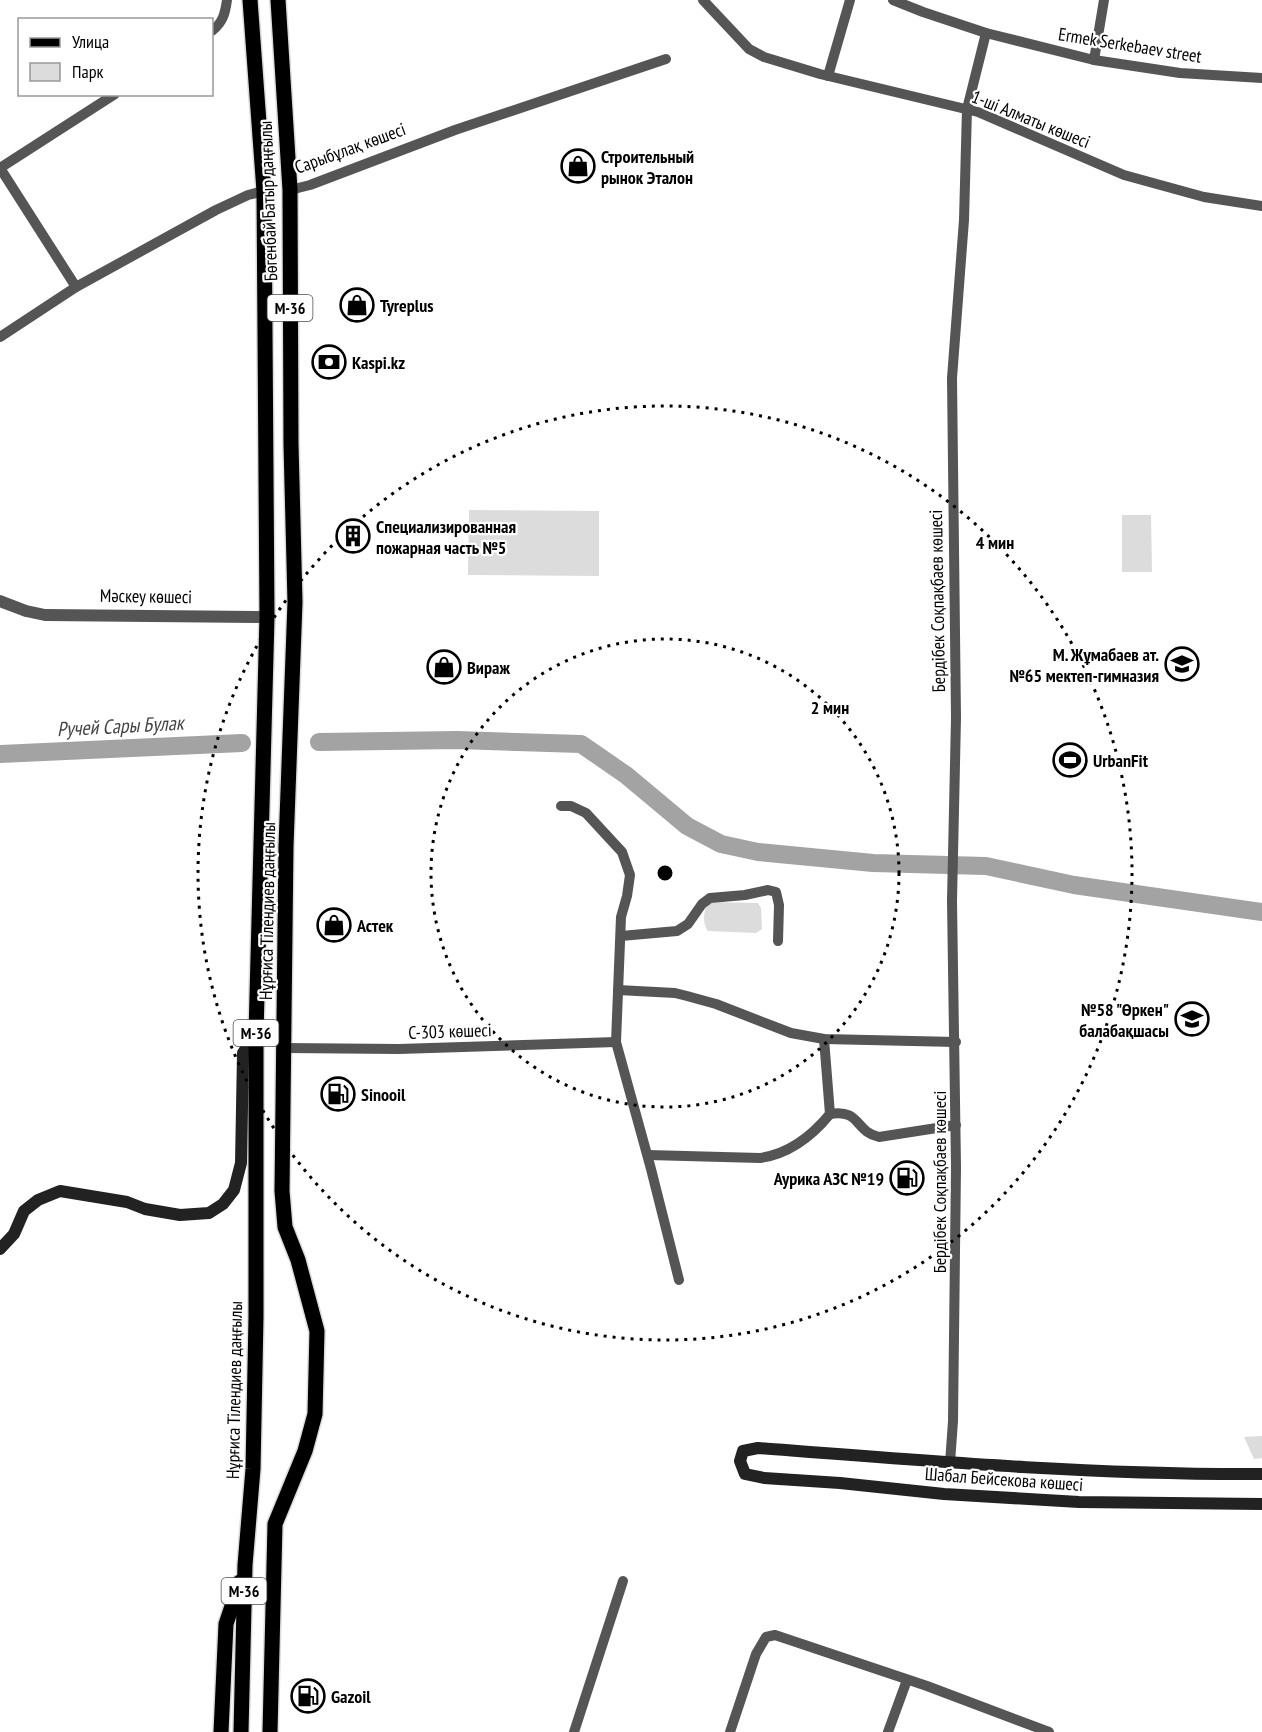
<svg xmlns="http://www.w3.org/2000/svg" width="1262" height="1732" viewBox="0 0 1262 1732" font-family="'PT Sans Narrow',sans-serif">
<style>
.green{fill:#dcdcdc}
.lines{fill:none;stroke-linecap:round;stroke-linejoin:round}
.river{stroke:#a3a3a3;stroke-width:18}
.primary-casing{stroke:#dbdbdb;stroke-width:18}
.minor{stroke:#555;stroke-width:10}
.tertiary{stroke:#555;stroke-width:12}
.secondary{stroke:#222;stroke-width:12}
.primary{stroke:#000;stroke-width:15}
.ring{fill:none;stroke:#000;stroke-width:3;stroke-dasharray:3 6}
.labels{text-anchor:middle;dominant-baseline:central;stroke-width:4.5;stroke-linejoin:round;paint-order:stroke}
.shield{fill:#fff;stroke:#4c4c4c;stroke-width:1.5}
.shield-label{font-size:16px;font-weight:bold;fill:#000}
.street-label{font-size:18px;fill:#000;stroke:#fff}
.poi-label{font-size:18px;font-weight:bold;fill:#000;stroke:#fff;text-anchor:start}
.water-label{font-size:20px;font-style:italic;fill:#444;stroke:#fff}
.centre{fill:#000;stroke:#fff;stroke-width:3}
.ring-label{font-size:18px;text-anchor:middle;font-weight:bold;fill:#000;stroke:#fff;stroke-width:4.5;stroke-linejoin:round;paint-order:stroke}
</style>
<rect width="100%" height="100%" fill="#fff"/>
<!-- green -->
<g class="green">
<path d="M 469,510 L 599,511 L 599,576 L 468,575 Z"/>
<path d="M 1122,515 L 1151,515 L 1152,572 L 1122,572 Z"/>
<path d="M 709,902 L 758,903 L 761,908 L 762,929 L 756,933 L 708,931 C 702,924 703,909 709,902 Z"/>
<path d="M 1262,1436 L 1262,1458 L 1254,1459 L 1244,1437 Z"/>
</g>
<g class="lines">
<!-- river -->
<g class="river">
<path d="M 319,742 L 457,740 L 581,744 L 626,775 L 687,826 L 721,844 L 758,852 L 873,863 L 986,866 L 1074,885 L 1262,912"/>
<path d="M 0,754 L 242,743"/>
</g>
<defs>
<g id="primary">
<path d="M 221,1732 L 226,1624 L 240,1582"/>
<path d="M 241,1732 L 245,1565 L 253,1469 L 256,1317 L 256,1034 L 267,617 L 264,191 L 250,0"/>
<path d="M 270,1732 L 275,1524 L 305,1451 L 315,1414 L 317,1331 L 298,1260 L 285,1227 L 282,1191 L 286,846 L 295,602 L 291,444 L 290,190 L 278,0"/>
</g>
</defs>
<!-- primary casing -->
<use href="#primary" class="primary-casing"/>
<!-- minor -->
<g class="minor">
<path d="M 703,0 L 749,49 L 764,57 L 820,74 L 978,112 L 1124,175 L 1204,197 L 1262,206"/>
<path d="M 893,0 L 923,12 L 986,33 L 1094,60 L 1180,73 L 1262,78"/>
<path d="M 212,31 C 223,22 225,14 227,0"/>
<path d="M 1094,60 L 1104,0"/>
<path d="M 828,76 L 850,0"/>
<path d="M 0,168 L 76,287"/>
<path d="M 0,168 L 115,94"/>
<path d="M 290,190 L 310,185 L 455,130 L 666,59"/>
<path d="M 0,337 L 76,287 L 216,210 L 248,195 L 264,191"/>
<path d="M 561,806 L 571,806 L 586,813 L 622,852 L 630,875 L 627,896 L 621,917 L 616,1042 L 651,1169 L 679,1280"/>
<path d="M 621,936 L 677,931 L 688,924 L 702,904 L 710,898 L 745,895 L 768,890 L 776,892 L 779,905 L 778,941"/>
<path d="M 618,990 L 675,993 L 687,996 L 716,1004 L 791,1033 L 824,1039 L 956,1042"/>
<path d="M 284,1048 L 399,1049 L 616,1042"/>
<path d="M 830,1114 C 861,1109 854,1131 879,1137 L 956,1125"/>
<path d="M 648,1155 L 760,1158 C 788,1154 812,1136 830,1114 L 824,1039"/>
<path d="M 950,1463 L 953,1421 L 956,1167 L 952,901 L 956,718 L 952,378 L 964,220 L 967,109 L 986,33"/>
<path d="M 574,1732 L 623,1581"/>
<path d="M 730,1732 L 756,1654 L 766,1637 L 775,1635 L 927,1686 L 1049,1732"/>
<path d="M 888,1732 L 907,1680"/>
</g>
<!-- tertiary -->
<path class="tertiary" d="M 0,601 L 26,611 L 45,615 L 267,617"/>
<!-- secondary -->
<g class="secondary">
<path d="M 0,1249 L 14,1234 L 24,1211 L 38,1200 L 60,1191 L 127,1202 L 145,1209 L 180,1215 L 209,1213 L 223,1204 L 234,1190 L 241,1163 L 243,1053 L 256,1034"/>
<path d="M 1262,1474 C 1093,1475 926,1461 758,1448 L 743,1451 L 740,1461 L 745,1474 L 764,1478 L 840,1483 L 944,1494 L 1079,1502 L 1262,1504"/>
</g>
<!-- primary -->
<use href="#primary" class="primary"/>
</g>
<!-- distance rings -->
<g class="ring">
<circle cx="665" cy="873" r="234"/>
<circle cx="665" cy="873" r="467"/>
</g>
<!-- icons -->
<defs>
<symbol id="shop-ring" viewBox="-11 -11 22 22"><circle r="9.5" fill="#fff" stroke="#000" stroke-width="1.5"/><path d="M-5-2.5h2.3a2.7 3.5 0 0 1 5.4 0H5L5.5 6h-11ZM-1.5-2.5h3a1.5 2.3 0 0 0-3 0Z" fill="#000"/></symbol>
<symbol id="bank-ring" viewBox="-11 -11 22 22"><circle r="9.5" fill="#fff" stroke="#000" stroke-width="1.5"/><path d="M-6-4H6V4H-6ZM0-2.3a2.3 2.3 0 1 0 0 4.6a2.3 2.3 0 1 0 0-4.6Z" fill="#000"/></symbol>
<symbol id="building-ring" viewBox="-11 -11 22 22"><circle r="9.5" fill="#fff" stroke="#000" stroke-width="1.5"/><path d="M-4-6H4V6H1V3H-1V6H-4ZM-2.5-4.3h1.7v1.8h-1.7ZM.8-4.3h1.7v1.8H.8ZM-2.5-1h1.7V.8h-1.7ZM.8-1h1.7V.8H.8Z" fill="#000"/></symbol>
<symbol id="school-ring" viewBox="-11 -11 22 22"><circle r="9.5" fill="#fff" stroke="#000" stroke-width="1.5"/><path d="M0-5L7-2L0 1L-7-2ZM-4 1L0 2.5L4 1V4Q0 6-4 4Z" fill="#000"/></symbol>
<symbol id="stadium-ring" viewBox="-11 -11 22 22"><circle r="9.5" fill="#fff" stroke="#000" stroke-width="1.5"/><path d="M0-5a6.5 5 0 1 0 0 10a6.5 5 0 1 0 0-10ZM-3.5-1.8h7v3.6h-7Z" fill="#000"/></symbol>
<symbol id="fuel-ring" viewBox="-11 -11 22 22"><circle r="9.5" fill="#fff" stroke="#000" stroke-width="1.5"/><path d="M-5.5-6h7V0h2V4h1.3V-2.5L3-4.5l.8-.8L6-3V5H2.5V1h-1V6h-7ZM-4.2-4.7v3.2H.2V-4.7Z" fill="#000"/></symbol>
</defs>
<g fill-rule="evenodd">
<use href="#shop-ring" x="559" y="147" width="38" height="38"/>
<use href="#shop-ring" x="338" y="286" width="38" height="38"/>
<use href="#bank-ring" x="310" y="343" width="38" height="38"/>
<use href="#building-ring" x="334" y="517" width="38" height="38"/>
<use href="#school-ring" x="1163" y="645" width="38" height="38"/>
<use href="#shop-ring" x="425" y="648" width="38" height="38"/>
<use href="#stadium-ring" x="1051" y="741" width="38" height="38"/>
<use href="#shop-ring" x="315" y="906" width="38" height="38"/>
<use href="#school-ring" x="1173" y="1000" width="38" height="38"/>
<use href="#fuel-ring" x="319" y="1075" width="38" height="38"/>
<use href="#fuel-ring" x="888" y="1159" width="38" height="38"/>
<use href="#fuel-ring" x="289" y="1677" width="38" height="38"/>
</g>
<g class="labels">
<!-- shield labels -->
<g class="shield">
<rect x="267.5" y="295" width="45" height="26" rx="4.5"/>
<rect x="233.5" y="1020" width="45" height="26" rx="4.5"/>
<rect x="221.5" y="1578" width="45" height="26" rx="4.5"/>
</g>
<g class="shield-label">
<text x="290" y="308">M-36</text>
<text x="256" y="1033">M-36</text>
<text x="244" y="1591">M-36</text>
</g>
<!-- street labels -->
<g class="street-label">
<text transform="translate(1130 45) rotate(9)">Ermek Serkebaev street</text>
<text transform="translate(1031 119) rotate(22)">1-ші Алматы көшесі</text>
<text transform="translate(350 148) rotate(-20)">Сарыбұлақ көшесі</text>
<text transform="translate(268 201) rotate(-92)">Бөгенбай Батыр даңғылы</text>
<text transform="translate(146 596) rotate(1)">Мәскеу көшесі</text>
<text transform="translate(937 601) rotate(-91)">Бердібек Соқпақбаев көшесі</text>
<text transform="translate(267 911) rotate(-89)">Нұрғиса Тілендиев даңғылы</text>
<text transform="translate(450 1031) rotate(-2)">С-303 көшесі</text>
<text transform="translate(939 1182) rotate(-90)">Бердібек Соқпақбаев көшесі</text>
<text transform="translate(234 1390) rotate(-89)">Нұрғиса Тілендиев даңғылы</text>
<text transform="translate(1004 1479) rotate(4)">Шабал Бейсекова көшесі</text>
</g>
<!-- poi labels -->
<g class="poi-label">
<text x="601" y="156">Строительный<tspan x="601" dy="21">рынок Эталон</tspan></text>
<text x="380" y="305">Tyreplus</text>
<text x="352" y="362">Kaspi.kz</text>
<text x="376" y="526">Специализированная<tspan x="376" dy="21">пожарная часть №5</tspan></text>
<text x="1159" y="654" text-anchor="end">М. Жұмабаев ат.<tspan x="1159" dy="21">№65 мектеп-гимназия</tspan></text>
<text x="467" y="667">Вираж</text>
<text x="1093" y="760">UrbanFit</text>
<text x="357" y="925">Астек</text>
<text x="1169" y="1009" text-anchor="end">№58 "Өркен"<tspan x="1169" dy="21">балабақшасы</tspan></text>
<text x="361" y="1094">Sinooil</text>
<text x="884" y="1178" text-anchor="end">Аурика АЗС №19</text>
<text x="331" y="1696">Gazoil</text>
</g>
<!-- water labels -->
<g class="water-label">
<text transform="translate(120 726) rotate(-3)">Ручей Сары Булак</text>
</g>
</g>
<circle cx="665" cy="873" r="9" class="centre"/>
<g class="ring-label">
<text x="995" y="549">4 мин</text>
<text x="830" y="714">2 мин</text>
</g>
<!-- legend -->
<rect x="18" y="18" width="195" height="78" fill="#ffffff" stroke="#999999" stroke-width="1.5"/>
<rect x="30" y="38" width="30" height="9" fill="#000000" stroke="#999999" stroke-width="1.5"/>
<text x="72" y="48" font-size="18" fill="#000000">Улица</text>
<rect x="30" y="63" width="30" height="18" fill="#dcdcdc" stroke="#999999" stroke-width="1.5"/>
<text x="72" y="78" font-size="18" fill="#000000">Парк</text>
</svg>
